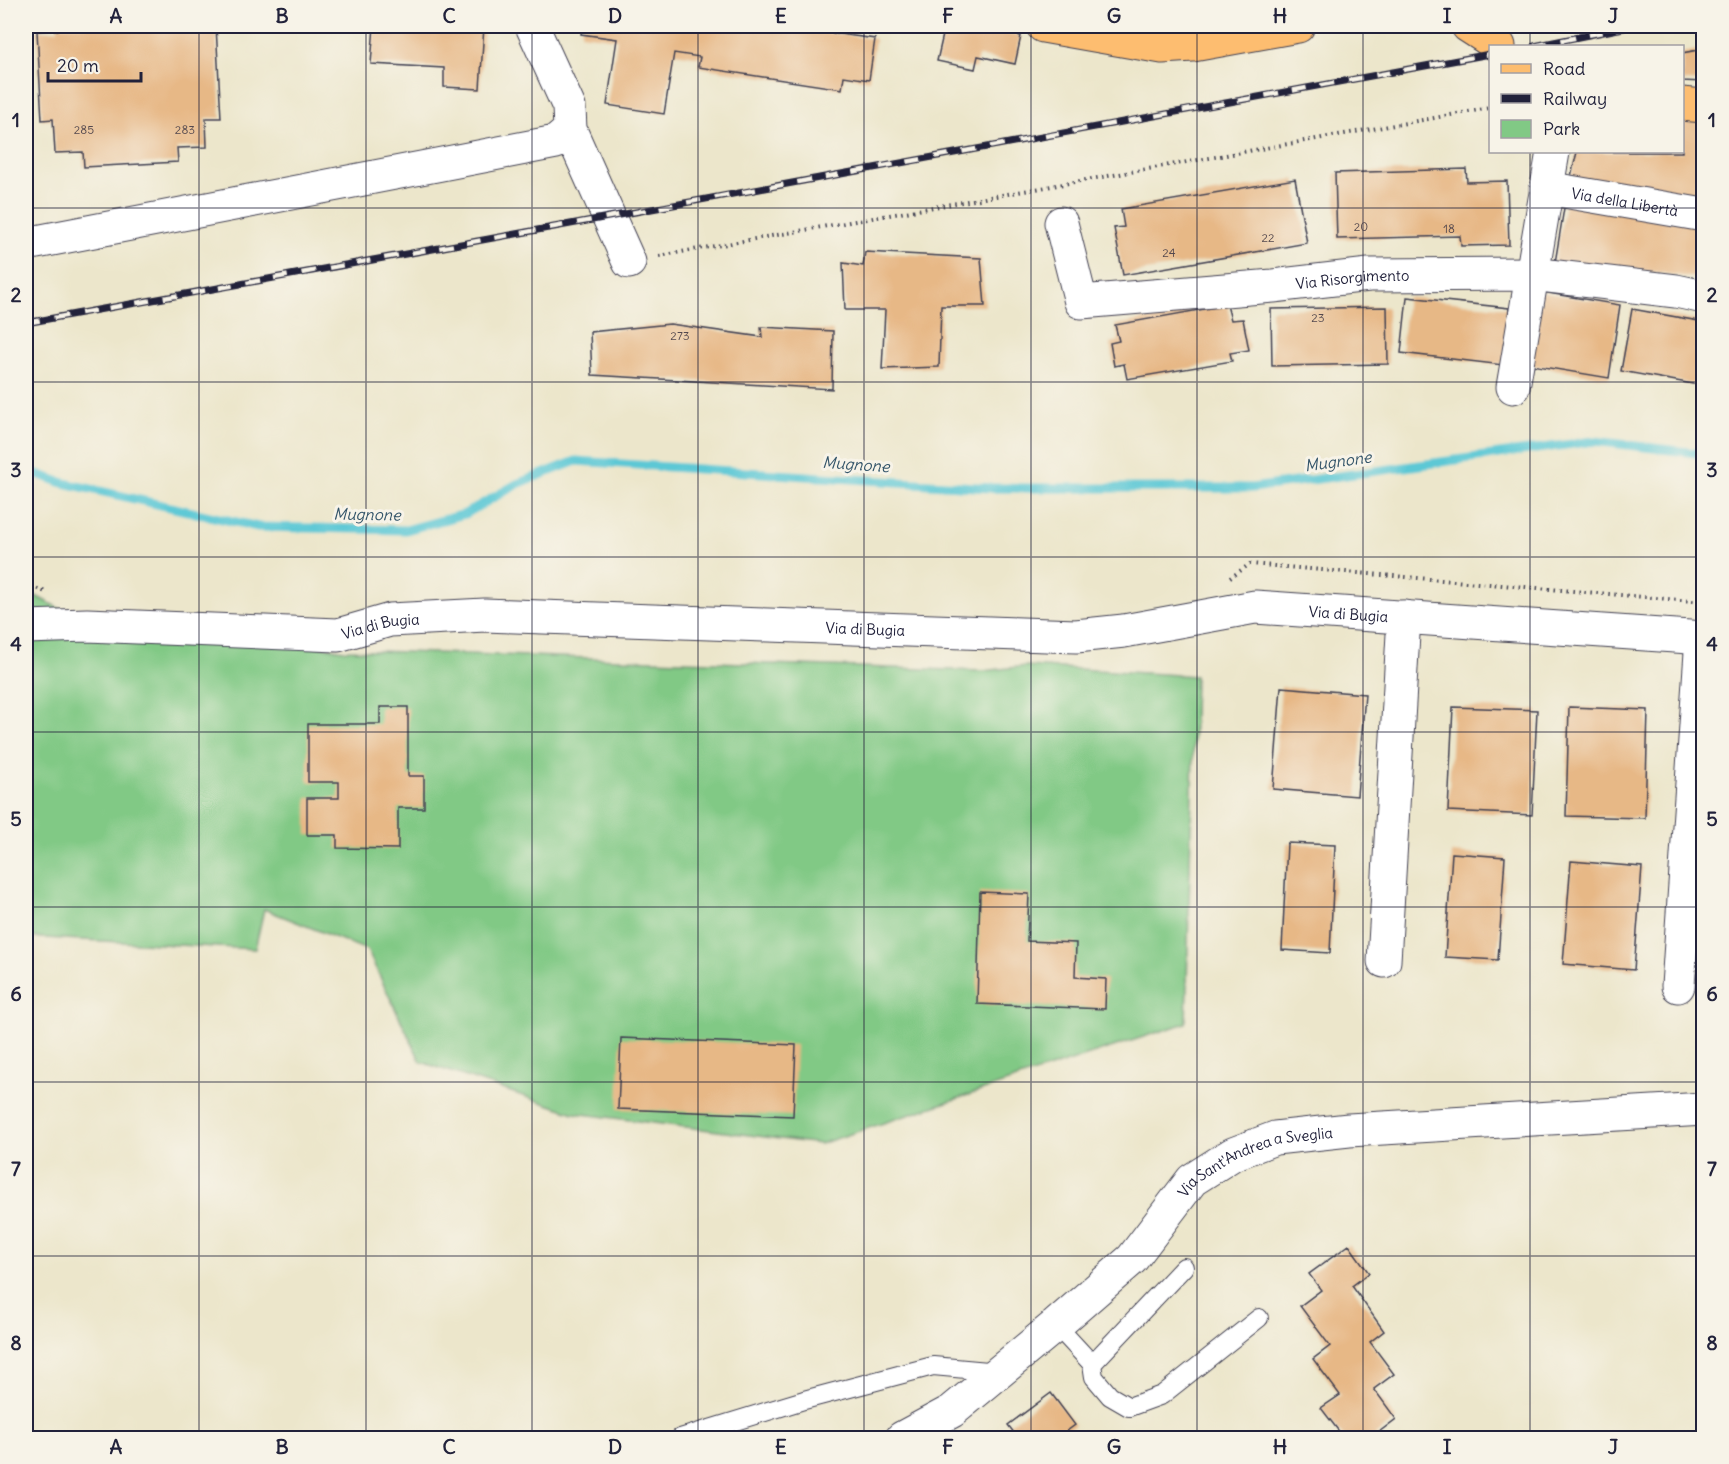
<svg xmlns="http://www.w3.org/2000/svg" width="1729" height="1464" viewBox="0 0 1729 1464" font-family="Delius,sans-serif">
<style>
.green{fill:#81c985;stroke:#527660;stroke-width:1.5}
.lines{fill:none;stroke-linecap:round;stroke-linejoin:round}
.stream{stroke:#5cc8d5;stroke-width:9}
.building{fill:#e7b886}
.service-casing{stroke:#403f51;stroke-width:20}
.minor-casing{stroke:#403f51;stroke-width:35}
.primary-casing{stroke:#403f51;stroke-width:35}
.path{stroke:#403f51;stroke-width:4;stroke-dasharray:1.5 4.5;stroke-linecap:butt}
.service{stroke:#fff;stroke-width:18}
.minor{stroke:#fff;stroke-width:33}
.primary{stroke:#fdbd6f;stroke-width:33}
.rail-casing{stroke:#22223b;stroke-width:7}
.rail{stroke:#f7f3e8;stroke-width:4.5;stroke-dasharray:14;stroke-linecap:butt}
.grid{fill:none;stroke:#22223b;stroke-width:1.5;stroke-opacity:0.55}
.labels{text-anchor:middle;dominant-baseline:central;stroke-width:6;stroke-linejoin:round;paint-order:stroke}
.number-label{font-size:12px;fill:#53484e}
.street-label{font-size:15px;fill:#22223b;stroke:#f7f3e8}
.water-label{font-size:16px;font-style:italic;fill:#335469;stroke:#f7f3e8}
.neatline{fill:none;stroke:#22223b;stroke-width:2}
.grid-label{font-size:20px;text-anchor:middle;font-weight:bold;fill:#22223b}
</style>
<rect width="100%" height="100%" fill="#f7f3e8"/>
<filter id="ink" filterUnits="userSpaceOnUse"><feTurbulence type="fractalNoise" baseFrequency=".0167" numOctaves="2"/><feDisplacementMap in="SourceGraphic" scale="12" xChannelSelector="R" yChannelSelector="G"/><feConvolveMatrix kernelMatrix="1 2 1 2 8 2 1 2 1" color-interpolation-filters="sRGB"/></filter>
<filter id="wash" filterUnits="userSpaceOnUse"><feTurbulence type="fractalNoise" baseFrequency=".008" numOctaves="4" result="noise"/><feDisplacementMap in="SourceGraphic" scale="24" xChannelSelector="R" yChannelSelector="G"/><feGaussianBlur stdDeviation="1.35" result="paint"/><feColorMatrix in="noise" values="0 0 0 0 0 0 0 0 0 0 0 0 0 0 0 0 0 1.4 0 .05"/><feComposite in="paint" operator="in"/></filter>
<g filter="url(#wash)">
<rect width="100%" height="100%" fill="#ece6cb"/>
<!-- green -->
<path class="green" d="M 26,591 L 68,613 L 345,650 L 983,671 L 1027,666 L 1195,676 L 1186,1023 L 820,1144 L 574,1113 L 421,1062 L 367,950 L 264,909 L 255,949 L 26,937 Z"/>
<g class="lines">
<!-- stream -->
<path class="stream" d="M 26,470 L 60,482 L 258,527 L 406,530 L 465,514 L 517,484 L 576,461 L 991,488 L 1252,488 L 1594,441 L 1704,454"/>
</g>
<g id="blocks">
<!-- building -->
<g class="building">
<path d="M 57,26 L 216,26 L 221,118 L 206,118 L 207,147 L 177,148 L 178,162 L 84,167 L 83,152 L 55,153 L 53,119 L 42,120 L 37,31 L 58,30 Z"/>
<path d="M 374,26 L 484,26 L 480,89 L 444,87 L 444,68 L 371,64 Z"/>
<path d="M 582,26 L 783,26 L 875,39 L 869,80 L 844,76 L 842,89 L 698,67 L 700,57 L 674,53 L 664,114 L 607,105 L 617,39 L 581,34 Z"/>
<path d="M 945,26 L 977,26 L 1021,36 L 1015,64 L 978,56 L 975,69 L 937,61 Z"/>
<path d="M 1704,49 L 1704,82 L 1682,81 L 1682,53 Z"/>
<path d="M 1682,119 L 1704,121 L 1704,206 L 1570,180 L 1577,152 L 1682,152 Z"/>
<path d="M 1466,169 L 1467,182 L 1507,181 L 1509,245 L 1461,246 L 1460,236 L 1337,239 L 1335,173 Z"/>
<path d="M 1295,179 L 1307,243 L 1123,275 L 1114,228 L 1124,227 L 1121,209 Z"/>
<path d="M 1565,202 L 1704,225 L 1704,279 L 1638,270 L 1555,263 Z"/>
<path d="M 865,252 L 981,258 L 985,306 L 941,306 L 939,367 L 882,369 L 885,310 L 845,310 L 843,263 L 863,266 Z"/>
<path d="M 1542,292 L 1620,305 L 1609,378 L 1531,365 Z"/>
<path d="M 1407,297 L 1509,308 L 1503,365 L 1401,353 Z"/>
<path d="M 1227,305 L 1231,320 L 1243,319 L 1249,350 L 1230,353 L 1232,361 L 1127,379 L 1124,364 L 1114,366 L 1110,343 L 1119,341 L 1115,325 Z"/>
<path d="M 1387,307 L 1388,364 L 1272,366 L 1271,309 Z"/>
<path d="M 1632,309 L 1704,322 L 1704,386 L 1621,371 Z"/>
<path d="M 670,324 L 762,337 L 761,327 L 833,331 L 832,389 L 592,375 L 590,332 Z"/>
<path d="M 1281,687 L 1365,694 L 1357,796 L 1273,789 Z"/>
<path d="M 380,707 L 408,707 L 408,776 L 424,776 L 424,808 L 398,808 L 398,849 L 337,848 L 337,835 L 307,835 L 307,798 L 339,798 L 339,782 L 308,782 L 308,724 L 380,724 Z"/>
<path d="M 1453,707 L 1537,710 L 1532,815 L 1448,811 Z"/>
<path d="M 1569,707 L 1648,710 L 1645,818 L 1566,816 Z"/>
<path d="M 1287,843 L 1335,845 L 1330,953 L 1282,950 Z"/>
<path d="M 1452,853 L 1505,857 L 1498,960 L 1445,957 Z"/>
<path d="M 1571,861 L 1642,867 L 1634,970 L 1563,964 Z"/>
<path d="M 980,892 L 1029,894 L 1027,941 L 1076,943 L 1075,977 L 1106,979 L 1105,1009 L 977,1004 Z"/>
<path d="M 621,1038 L 796,1045 L 793,1116 L 618,1109 Z"/>
<path d="M 1349,1245 L 1369,1273 L 1352,1286 L 1384,1331 L 1370,1342 L 1394,1374 L 1374,1389 L 1396,1419 L 1375,1435 L 1378,1438 L 1344,1438 L 1321,1408 L 1340,1395 L 1313,1359 L 1330,1346 L 1300,1306 L 1321,1290 L 1309,1274 Z"/>
<path d="M 1051,1393 L 1075,1425 L 1060,1436 L 1062,1438 L 1018,1438 L 1008,1425 Z"/>
<path d="M 1547,1433 L 1548,1438 L 1519,1438 L 1519,1437 Z"/>
</g>
</g>
</g>
<g filter="url(#ink)">
<use href="#blocks" fill-opacity="0" stroke="#403f51" stroke-width="1.5"/>
<g class="lines">
<defs>
<g id="service">
<path d="M 1056,1325 L 1092,1364 L 1094,1377 L 1110,1396 L 1129,1407 L 1162,1395 L 1259,1318"/>
<path d="M 1092,1364 L 1184,1267"/>
<path d="M 680,1438 L 804,1400 L 933,1366 L 999,1372"/>
</g>
<g id="minor">
<path d="M 570,130 L 629,262"/>
<path id="s1" d="M 1546,188 L 1704,215"/>
<path id="s2" d="M 1061,223 L 1081,302 L 1273,286 L 1369,275 L 1532,274 L 1676,291 L 1704,297"/>
<path d="M 26,244 L 556,142 L 570,130 L 569,107 L 532,26"/>
<path d="M 1513,387 L 1553,152"/>
<path id="s3" d="M 26,627 L 87,625 L 338,635 L 390,620 L 485,615 L 1076,636 L 1124,631 L 1255,607 L 1704,638"/>
<path d="M 1384,961 L 1404,617"/>
<path d="M 1678,986 L 1702,638"/>
<path id="s4" d="M 902,1438 L 952,1411 L 1056,1325 L 1132,1259 L 1192,1180 L 1233,1154 L 1275,1138 L 1349,1130 L 1704,1109"/>
</g>
<g id="primary">
<path d="M 1043,26 L 1162,47 L 1193,45 L 1298,26"/>
<path d="M 1468,26 L 1499,46"/>
<path d="M 1682,104 L 1704,106"/>
</g>
</defs>
<!-- service casing -->
<use href="#service" class="service-casing"/>
<!-- minor casing -->
<use href="#minor" class="minor-casing"/>
<!-- primary casing -->
<use href="#primary" class="primary-casing"/>
<!-- path -->
<g class="path">
<path d="M 659,256 L 1490,108"/>
<path d="M 1230,578 L 1250,564 L 1704,602"/>
<path d="M 26,584 L 48,593"/>
</g>
<!-- service -->
<use href="#service" class="service"/>
<!-- minor -->
<use href="#minor" class="minor"/>
<!-- primary -->
<use href="#primary" class="primary"/>
<defs>
<g id="rail">
<path d="M 1534,46 L 1633,26"/>
<path d="M 26,323 L 576,223 L 1490,54"/>
</g>
</defs>
<!-- rail casing -->
<use href="#rail" class="rail-casing"/>
<!-- rail -->
<use href="#rail" class="rail"/>
</g>
</g>
<!-- grid -->
<path class="grid" d="M 199,26 L 199,1438M 366,26 L 366,1438M 532,26 L 532,1438M 698,26 L 698,1438M 864,26 L 864,1438M 1031,26 L 1031,1438M 1197,26 L 1197,1438M 1363,26 L 1363,1438M 1530,26 L 1530,46M 1530,152 L 1530,1438M 26,208 L 1704,208M 26,382 L 1704,382M 26,557 L 1704,557M 26,732 L 1704,732M 26,907 L 1704,907M 26,1082 L 1704,1082M 26,1256 L 1704,1256"/>
<g class="labels">
<!-- number labels -->
<g class="number-label">
<text x="84" y="129">285</text>
<text x="185" y="129">283</text>
<text x="1361" y="226">20</text>
<text x="1449" y="228">18</text>
<text x="1268" y="237">22</text>
<text x="1169" y="252">24</text>
<text x="1318" y="317">23</text>
<text x="680" y="335">273</text>
</g>
<!-- street labels -->
<g class="street-label">
<text stroke="none"><textPath href="#s1" startOffset="80">Via della Libertà</textPath></text>
<text stroke="none"><textPath href="#s2" startOffset="354">Via Risorgimento</textPath></text>
<text stroke="none"><textPath href="#s3" startOffset="1328">Via di Bugia</textPath></text>
<text stroke="none"><textPath href="#s3" startOffset="356">Via di Bugia</textPath></text>
<text stroke="none"><textPath href="#s3" startOffset="842">Via di Bugia</textPath></text>
<text stroke="none"><textPath href="#s4" startOffset="458">Via Sant'Andrea a Sveglia</textPath></text>
</g>
<!-- water labels -->
<g class="water-label">
<text transform="translate(1338 461) rotate(-8)">Mugnone</text>
<text transform="translate(856 464) rotate(4)">Mugnone</text>
<text transform="translate(367 514) rotate(1)">Mugnone</text>
</g>
</g>
<!-- margin -->
<rect width="1729" height="1464" fill="none" stroke="#f7f3e8" stroke-width="66"/>
<!-- legend -->
<rect x="1489" y="45" width="195" height="108" fill="#f7f3e8" stroke="#a29fa3" stroke-width="1.5"/>
<rect x="1501" y="64" width="30" height="9" fill="#fdbd6f" stroke="#a29fa3" stroke-width="1.5"/>
<text x="1543" y="75" font-size="18" fill="#22223b">Road</text>
<rect x="1501" y="94" width="30" height="9" fill="#22223b" stroke="#a29fa3" stroke-width="1.5"/>
<text x="1543" y="105" font-size="18" fill="#22223b">Railway</text>
<rect x="1501" y="120" width="30" height="18" fill="#81c985" stroke="#a29fa3" stroke-width="1.5"/>
<text x="1543" y="135" font-size="18" fill="#22223b">Park</text>
<!-- scale -->
<path d="M48 72v9h93v-9" fill="none" stroke="#22223b" stroke-width="3"/>
<text x="57" y="72" font-size="18" fill="#22223b" stroke="#f7f3e8" stroke-width="4.5" paint-order="stroke">20 m</text>
<rect x="33" y="33" width="1663" height="1398" class="neatline"/>
<g class="grid-label">
<text x="116" y="23">A</text>
<text x="282" y="23">B</text>
<text x="449" y="23">C</text>
<text x="615" y="23">D</text>
<text x="781" y="23">E</text>
<text x="948" y="23">F</text>
<text x="1114" y="23">G</text>
<text x="1280" y="23">H</text>
<text x="1447" y="23">I</text>
<text x="1613" y="23">J</text>
<text x="16" y="127">1</text>
<text x="1712" y="127">1</text>
<text x="16" y="302">2</text>
<text x="1712" y="302">2</text>
<text x="16" y="477">3</text>
<text x="1712" y="477">3</text>
<text x="16" y="651">4</text>
<text x="1712" y="651">4</text>
<text x="16" y="826">5</text>
<text x="1712" y="826">5</text>
<text x="16" y="1001">6</text>
<text x="1712" y="1001">6</text>
<text x="16" y="1176">7</text>
<text x="1712" y="1176">7</text>
<text x="16" y="1350">8</text>
<text x="1712" y="1350">8</text>
<text x="116" y="1454">A</text>
<text x="282" y="1454">B</text>
<text x="449" y="1454">C</text>
<text x="615" y="1454">D</text>
<text x="781" y="1454">E</text>
<text x="948" y="1454">F</text>
<text x="1114" y="1454">G</text>
<text x="1280" y="1454">H</text>
<text x="1447" y="1454">I</text>
<text x="1613" y="1454">J</text>
</g>
</svg>
